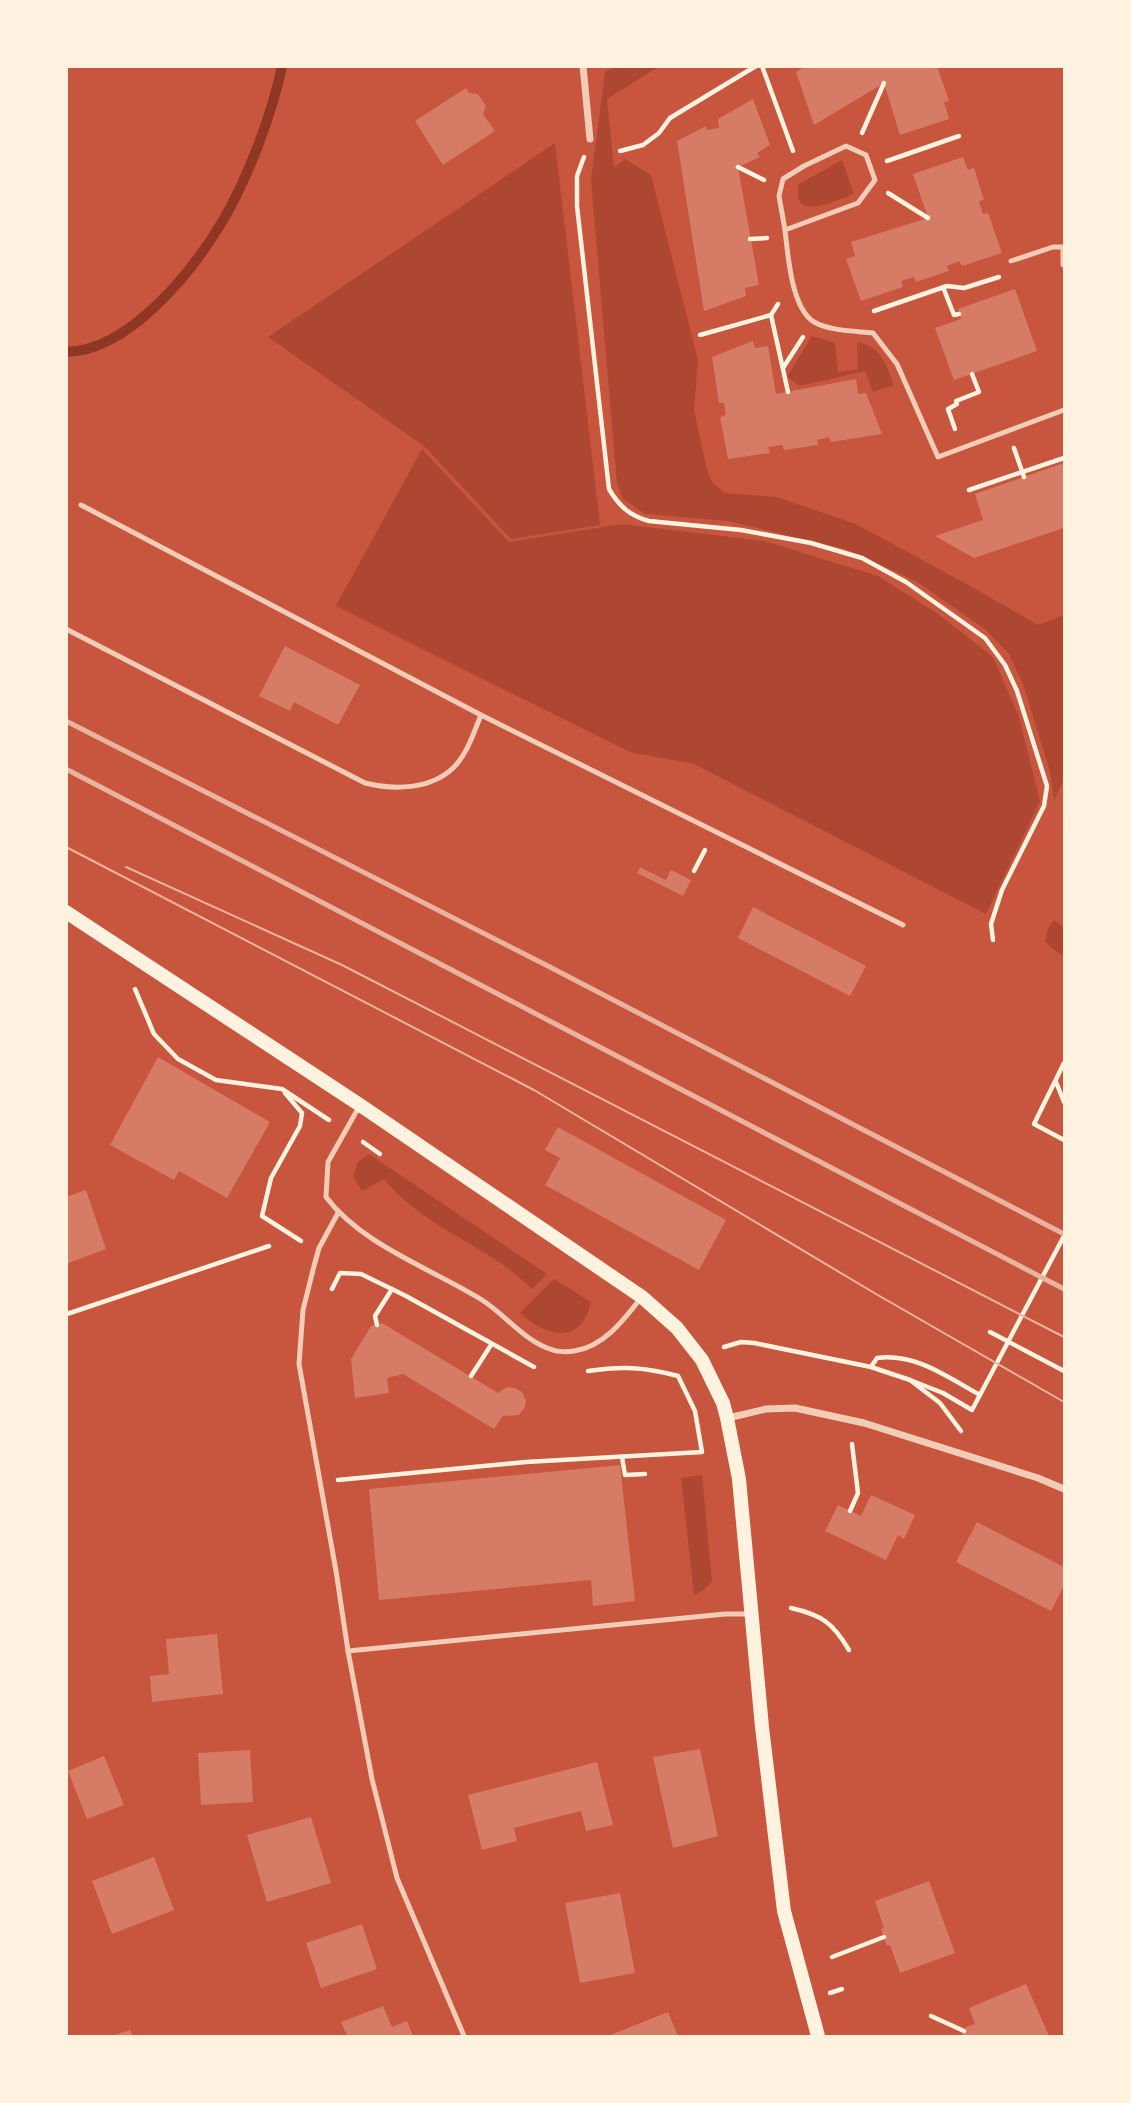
<svg xmlns="http://www.w3.org/2000/svg" width="1131" height="2103" viewBox="0 0 1131 2103" font-family="'Zilla Slab',serif">
<style>
.green{fill:#ae4732}
.lines{fill:none;stroke-linecap:round;stroke-linejoin:round}
.stream{stroke:#8f3625;stroke-width:10}
.building{fill:#d67c66}
.path{stroke:#fff3e0;stroke-width:4.5}
.service{stroke:#f1ccb7;stroke-width:5}
.minor{stroke:#f1ccb7;stroke-width:7}
.secondary{stroke:#fff3e0;stroke-width:14}
.tram{stroke:#e9b49f;stroke-width:2}
.rail{stroke:#e9b49f;stroke-width:5}
</style>
<rect width="100%" height="100%" fill="#c8553d"/>
<!-- green -->
<g class="green">
<path d="M 614,67 L 658,67 L 607,99 L 614,168 L 625,159 L 651,175 L 698,360 L 694,410 L 706,466 L 712,482 L 725,493 L 776,497 L 856,524 L 972,587 L 1038,625 L 1064,615 L 1064,779 L 1054,800 L 1050,771 L 1023,684 L 1009,654 L 986,630 L 916,581 L 845,549 L 728,521 L 645,514 L 622,498 L 617,484 L 591,180 L 605,72 Z"/>
<path d="M 555,143 L 600,525 L 511,539 L 424,446 L 268,337 Z"/>
<path d="M 842,160 L 854,194 C 837,200 789,224 799,184 Z"/>
<path d="M 812,336 L 835,343 L 838,372 L 858,369 L 857,342 C 881,346 886,364 894,385 L 873,392 L 865,371 L 800,386 L 787,377 Z"/>
<path d="M 422,449 L 509,542 L 621,524 L 764,541 L 878,576 L 938,614 L 993,657 L 1019,717 L 1040,801 L 986,914 L 694,764 L 630,752 L 336,606 Z"/>
<path d="M 1054,920 L 1064,928 L 1064,956 L 1050,947 L 1045,941 L 1048,928 Z"/>
<path d="M 369,1154 L 547,1274 L 532,1289 C 522,1280 513,1272 502,1264 C 460,1235 418,1220 384,1179 L 362,1191 L 353,1176 L 358,1162 Z"/>
<path d="M 554,1279 L 591,1302 C 581,1347 545,1336 520,1313 Z"/>
<path d="M 702,1475 L 712,1581 L 704,1590 L 694,1595 L 681,1478 Z"/>
</g>
<g class="lines">
<!-- stream -->
<path class="stream" d="M 66,352 C 129,351 192,272 222,222 C 247,180 272,115 282,66"/>
</g>
<!-- building -->
<g class="building">
<path d="M 806,66 L 937,66 L 949,101 L 944,102 L 949,119 L 900,135 L 884,83 L 814,125 L 796,72 Z"/>
<path d="M 466,88 L 469,93 L 478,94 L 486,106 L 483,114 L 495,131 L 443,165 L 415,121 Z"/>
<path d="M 753,99 L 770,145 L 757,153 L 760,157 L 738,167 L 759,285 L 745,288 L 746,296 L 704,311 L 677,141 L 706,126 L 707,130 L 719,128 L 718,119 Z"/>
<path d="M 963,157 L 968,170 L 974,168 L 984,200 L 979,201 L 983,214 L 988,213 L 1002,253 L 962,266 L 959,261 L 947,266 L 949,271 L 916,282 L 914,277 L 901,281 L 903,287 L 861,301 L 846,259 L 855,256 L 851,242 L 928,218 L 913,174 Z"/>
<path d="M 1015,289 L 1037,351 L 954,380 L 935,328 L 961,319 L 958,309 Z"/>
<path d="M 753,341 L 755,348 L 768,346 L 776,394 L 856,379 L 858,394 L 866,393 L 882,434 L 831,442 L 829,437 L 817,440 L 818,445 L 784,450 L 782,445 L 768,447 L 770,453 L 728,459 L 720,417 L 726,415 L 724,403 L 719,403 L 712,357 Z"/>
<path d="M 1064,463 L 1064,528 L 974,558 L 935,536 L 983,520 L 975,494 Z"/>
<path d="M 285,646 L 360,685 L 338,725 L 294,702 L 290,711 L 259,696 Z"/>
<path d="M 640,867 L 666,880 L 671,870 L 691,880 L 683,896 L 637,873 Z"/>
<path d="M 753,907 L 866,966 L 850,996 L 738,938 Z"/>
<path d="M 158,1057 L 270,1122 L 227,1198 L 179,1171 L 174,1180 L 110,1145 Z"/>
<path d="M 558,1127 L 726,1220 L 699,1270 L 545,1185 L 560,1158 L 545,1150 Z"/>
<path d="M 86,1190 L 106,1249 L 66,1264 L 66,1197 Z"/>
<path d="M 382,1323 L 498,1393 L 507,1387 L 515,1388 L 522,1392 L 526,1401 L 525,1407 L 519,1415 L 503,1416 L 494,1429 L 403,1374 L 387,1378 L 389,1393 L 355,1398 L 351,1359 L 371,1326 Z"/>
<path d="M 620,1465 L 635,1601 L 593,1606 L 591,1580 L 379,1600 L 369,1489 Z"/>
<path d="M 871,1495 L 915,1515 L 904,1539 L 898,1535 L 886,1560 L 825,1531 L 838,1505 L 861,1516 Z"/>
<path d="M 977,1522 L 1064,1567 L 1064,1585 L 1051,1611 L 956,1562 Z"/>
<path d="M 217,1634 L 223,1694 L 152,1702 L 150,1676 L 169,1674 L 166,1639 Z"/>
<path d="M 700,1749 L 718,1836 L 673,1848 L 653,1757 Z"/>
<path d="M 250,1750 L 253,1802 L 201,1805 L 198,1753 Z"/>
<path d="M 104,1756 L 124,1805 L 87,1819 L 68,1771 Z"/>
<path d="M 597,1762 L 613,1825 L 586,1831 L 581,1811 L 514,1828 L 517,1841 L 482,1850 L 468,1795 Z"/>
<path d="M 311,1817 L 331,1883 L 267,1902 L 247,1835 Z"/>
<path d="M 154,1857 L 174,1910 L 112,1934 L 92,1881 Z"/>
<path d="M 929,1881 L 955,1953 L 900,1973 L 890,1945 L 887,1946 L 881,1929 L 884,1928 L 875,1901 Z"/>
<path d="M 620,1893 L 635,1973 L 580,1983 L 565,1903 Z"/>
<path d="M 362,1924 L 377,1969 L 321,1988 L 306,1943 Z"/>
<path d="M 1026,1984 L 1049,2036 L 961,2036 L 966,2027 L 975,2024 L 969,2008 Z"/>
<path d="M 383,2006 L 392,2027 L 407,2021 L 413,2036 L 347,2036 L 341,2022 Z"/>
<path d="M 668,2012 L 678,2036 L 608,2036 Z"/>
<path d="M 130,2030 L 133,2036 L 112,2036 Z"/>
</g>
<g class="lines">
<!-- path -->
<g class="path">
<path d="M 762,66 L 793,151"/>
<path d="M 862,133 L 884,83"/>
<path d="M 620,151 L 643,145 L 659,133 L 670,118 L 756,66"/>
<path d="M 584,157 L 577,176 L 577,206 L 609,489 C 619,506 630,516 649,521 L 741,530 L 811,543 L 862,558 L 906,582 L 985,638 L 1005,665 L 1017,691 L 1047,786 L 1044,806 L 1002,890 L 991,924 L 993,940"/>
<path d="M 887,161 L 959,136"/>
<path d="M 738,167 L 764,180"/>
<path d="M 888,193 L 928,218"/>
<path d="M 750,239 L 767,238"/>
<path d="M 943,287 L 954,315 L 959,314"/>
<path d="M 874,311 L 947,286 L 964,288 L 999,277"/>
<path d="M 771,315 L 788,392"/>
<path d="M 700,335 L 771,315 L 778,304"/>
<path d="M 783,368 L 803,337"/>
<path d="M 955,429 L 948,409 L 957,404 L 956,401 L 979,392 L 972,374"/>
<path d="M 1014,448 L 1024,477"/>
<path d="M 969,490 L 1064,458"/>
<path d="M 694,871 L 705,850"/>
<path d="M 135,989 L 154,1034 L 178,1059 L 216,1080 L 282,1089 L 329,1120"/>
<path d="M 1064,1063 L 1034,1124 L 1064,1140"/>
<path d="M 1056,1082 L 1064,1102"/>
<path d="M 285,1093 L 302,1113 L 300,1126 L 271,1178 L 262,1216 L 301,1241"/>
<path d="M 363,1142 L 380,1154"/>
<path d="M 332,1289 L 340,1273 L 361,1274 L 406,1296 L 534,1367"/>
<path d="M 67,1314 L 269,1246"/>
<path d="M 377,1325 L 375,1316 L 392,1289"/>
<path d="M 990,1332 L 1064,1371"/>
<path d="M 724,1347 L 741,1342 L 754,1343 L 871,1367 L 877,1358 C 916,1353 947,1377 980,1395"/>
<path d="M 871,1367 L 910,1380 L 940,1403 L 961,1431"/>
<path d="M 471,1376 L 491,1345"/>
<path d="M 910,1380 L 943,1393 L 972,1410 L 1064,1236"/>
<path d="M 622,1457 L 625,1475 L 645,1474"/>
<path d="M 338,1480 L 526,1462 L 702,1452 L 695,1411 L 678,1376 C 644,1367 623,1366 588,1371"/>
<path d="M 850,1511 L 858,1493 L 852,1444"/>
<path d="M 791,1608 C 822,1615 833,1623 849,1650"/>
<path d="M 832,1957 L 884,1937"/>
<path d="M 830,1993 L 842,1989"/>
<path d="M 931,2016 L 964,2031"/>
</g>
<!-- service -->
<g class="service">
<path d="M 785,230 L 779,196 L 783,179 L 804,166 L 846,146 L 866,155 L 875,180 L 858,203 L 785,230 C 788,254 791,308 814,322 C 830,331 855,331 873,333 L 897,364 L 938,457 L 1064,410"/>
<path d="M 1011,261 L 1053,247 L 1064,247"/>
<path d="M 81,505 L 481,715 L 903,925"/>
<path d="M 66,629 L 365,783 C 393,790 430,790 453,768 C 467,755 474,732 481,715"/>
<path d="M 360,1105 L 328,1162 L 326,1197 C 362,1245 432,1269 482,1300 C 506,1315 525,1342 553,1350 C 558,1352 568,1352 574,1351 C 603,1347 623,1321 640,1299"/>
<path d="M 338,1213 L 319,1248 L 314,1266 L 303,1310 L 299,1364 L 336,1571 L 348,1651 L 372,1779 L 397,1878 L 464,2036"/>
<path d="M 348,1651 L 725,1614 L 749,1614"/>
</g>
<!-- minor -->
<g class="minor">
<path d="M 583,66 L 590,139"/>
<path d="M 1064,249 L 1064,264"/>
<path d="M 728,1418 L 766,1409 L 795,1408 L 864,1423 L 1038,1478 L 1064,1489"/>
</g>
<!-- secondary -->
<path class="secondary" d="M 66,912 L 360,1105 L 642,1297 L 677,1328 L 702,1360 L 723,1403 L 727,1418 L 739,1479 L 762,1727 L 784,1911 L 818,2036"/>
<!-- tram -->
<g class="tram">
<path d="M 66,847 L 534,1090 L 876,1294 L 1064,1402"/>
<path d="M 126,867 L 342,965 L 1064,1337"/>
</g>
<!-- rail -->
<g class="rail">
<path d="M 66,721 L 546,965 L 1064,1234"/>
<path d="M 66,769 L 1064,1289"/>
</g>
</g>
<!-- border -->
<rect width="1131" height="2103" fill="none" stroke="#fff3e0" stroke-width="136"/>
</svg>
